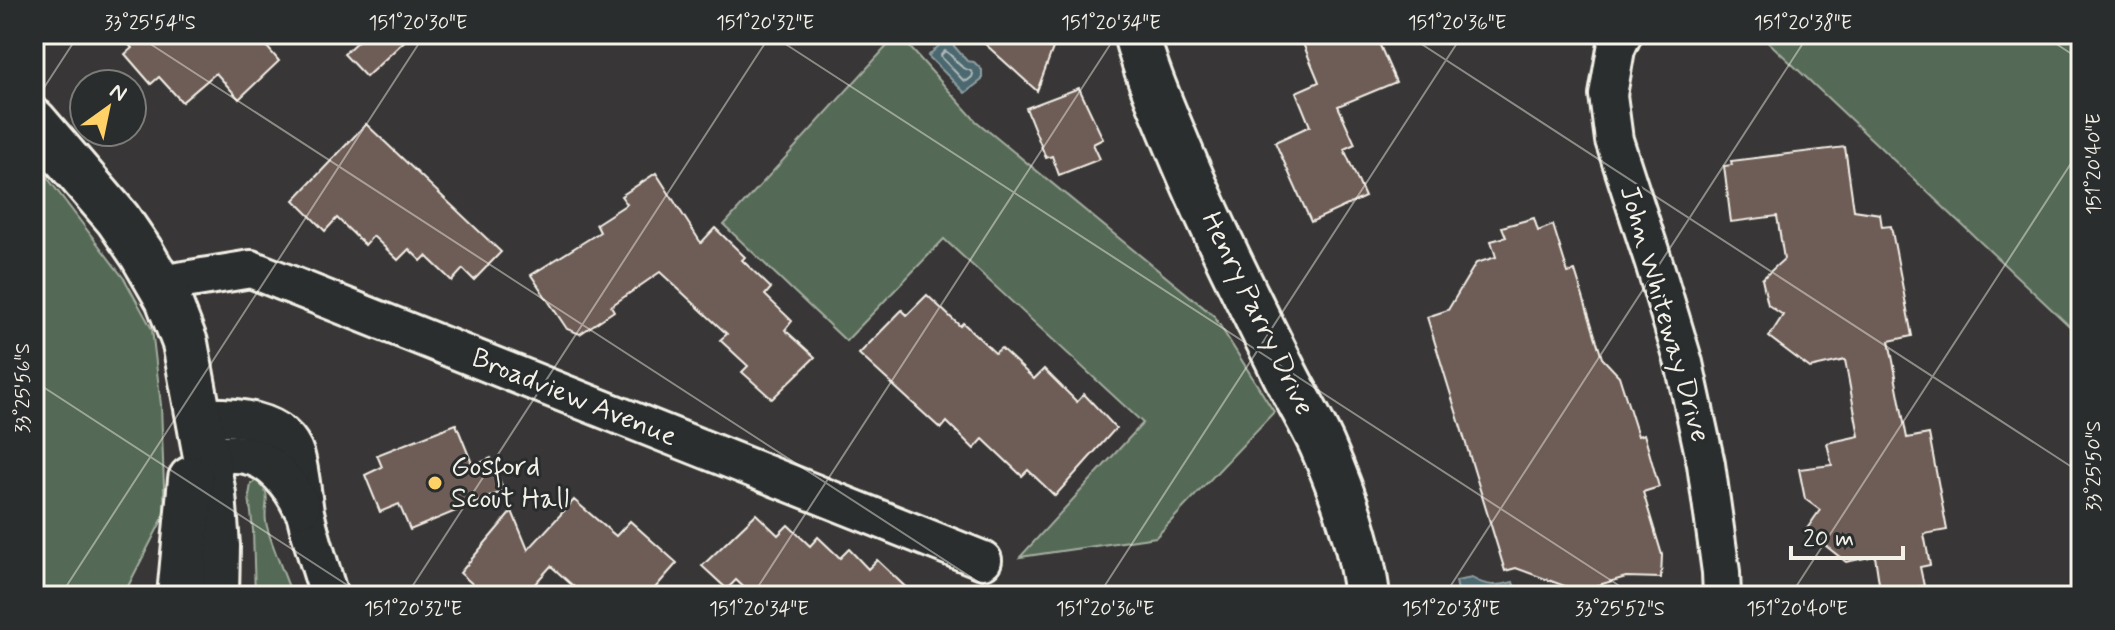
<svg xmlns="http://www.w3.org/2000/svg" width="2115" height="630" viewBox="0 0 2115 630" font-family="Mynerve,sans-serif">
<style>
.green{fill:#546b57;stroke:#a4aea0;stroke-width:2}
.water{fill:#4c6870;stroke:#8f9fa0;stroke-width:2}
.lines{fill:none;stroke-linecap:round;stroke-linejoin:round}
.shore{stroke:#b1bab8;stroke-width:2}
.building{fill:#6e5c57;stroke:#f4f1e8;stroke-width:2}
.street-casing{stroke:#f4f1e8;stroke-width:42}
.secondary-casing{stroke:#f4f1e8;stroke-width:50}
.street{stroke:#2a2d2e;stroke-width:36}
.secondary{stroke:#2a2d2e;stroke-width:44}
.ticks{fill:none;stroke:#f4f1e8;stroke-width:2;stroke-opacity:0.45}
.poi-dot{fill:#ffd166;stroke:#2a2d2e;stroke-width:3}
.labels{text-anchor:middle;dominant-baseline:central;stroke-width:6;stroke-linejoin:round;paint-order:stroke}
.street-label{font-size:28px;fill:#f4f1e8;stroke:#2a2d2e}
.poi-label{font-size:28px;fill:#f4f1e8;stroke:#2a2d2e;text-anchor:start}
.neatline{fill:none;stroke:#f4f1e8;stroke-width:3}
.ticks-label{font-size:20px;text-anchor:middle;fill:#f4f1e8}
</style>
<rect width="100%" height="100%" fill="#383636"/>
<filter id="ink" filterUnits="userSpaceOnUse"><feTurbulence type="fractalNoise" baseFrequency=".0125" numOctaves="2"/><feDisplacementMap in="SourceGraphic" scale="16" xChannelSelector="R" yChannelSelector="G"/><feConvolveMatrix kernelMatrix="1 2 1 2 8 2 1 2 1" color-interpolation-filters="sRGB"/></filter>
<g filter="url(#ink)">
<!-- green -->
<g class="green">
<path d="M 898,34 L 976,121 L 1214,316 L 1274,412 L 1156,537 L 1020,557 L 1143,423 L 944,239 L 846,341 L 724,225 Z"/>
<path d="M 1760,34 L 2081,34 L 2081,337 Z"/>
<path d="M 34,160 L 125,280 L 152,329 L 161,405 L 165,514 L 123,596 L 34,596 Z"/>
<path d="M 257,480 C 274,497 263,503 266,522 C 270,543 285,574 292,596 L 255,596 L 253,530 L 249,496 L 251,484 Z"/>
</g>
<!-- water -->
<g class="water">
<path d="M 947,38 L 967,61 L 974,62 L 982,70 L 982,80 L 965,93 L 928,56 Z"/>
<path d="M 1472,578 C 1487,587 1497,586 1513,582 L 1517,596 L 1459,596 L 1456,581 Z"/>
</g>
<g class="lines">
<!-- shore -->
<path class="shore" d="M 945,51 C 953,55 956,64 964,68 C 973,73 966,66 973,74 L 972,77 L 967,81 L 963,80 L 942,58 L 941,55 Z"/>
</g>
<!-- building -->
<g class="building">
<path d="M 119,34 L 256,34 L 279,61 L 239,99 L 216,73 L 182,102 L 159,77 L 151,84 L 125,54 L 132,48 Z"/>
<path d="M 365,34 L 412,34 L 366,77 L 344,54 Z"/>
<path d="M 974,34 L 1038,34 L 1053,48 L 1037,91 Z"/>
<path d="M 1299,34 L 1375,34 L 1396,82 L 1338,106 L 1355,144 L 1344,149 L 1365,197 L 1311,222 L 1275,142 L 1310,126 L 1296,92 L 1319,82 Z"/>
<path d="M 1079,88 L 1103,139 L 1093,144 L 1100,159 L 1059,175 L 1052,156 L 1046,158 L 1026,108 Z"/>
<path d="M 366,124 L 501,252 L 474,280 L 463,269 L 452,281 L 426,256 L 421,261 L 409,249 L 398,260 L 373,236 L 365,245 L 337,218 L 325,231 L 294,200 Z"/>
<path d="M 1845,147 L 1854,210 L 1880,214 L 1882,227 L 1891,226 L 1912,336 L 1889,341 L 1896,376 L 1895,376 L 1907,438 L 1929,434 L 1947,530 L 1924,534 L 1930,565 L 1920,567 L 1924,586 L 1889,591 L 1879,583 L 1875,556 L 1846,562 L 1806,530 L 1820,510 L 1805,499 L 1799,469 L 1832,465 L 1827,443 L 1859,436 L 1845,360 L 1810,368 L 1769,337 L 1783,315 L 1768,305 L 1762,279 L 1784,259 L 1777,216 L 1731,222 L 1724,166 L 1732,165 L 1731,161 Z"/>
<path d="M 656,173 L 701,243 L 715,228 L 745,257 L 742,260 L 771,288 L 765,295 L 792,321 L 785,330 L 815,357 L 772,399 L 742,372 L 748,366 L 720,340 L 727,334 L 660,272 L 611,306 L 614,311 L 580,334 L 567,329 L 531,275 L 600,232 L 596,224 L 627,204 L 621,196 Z"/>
<path d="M 1534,218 L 1538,231 L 1553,225 L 1568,273 L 1575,271 L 1602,358 L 1619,376 L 1638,436 L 1644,434 L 1659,487 L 1643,492 L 1662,555 L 1661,578 L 1626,577 L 1578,591 L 1516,568 L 1505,571 L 1427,317 L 1448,310 L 1476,263 L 1496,257 L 1491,241 L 1506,237 L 1502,227 Z"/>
<path d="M 927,295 L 960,326 L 963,323 L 995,353 L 1001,348 L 1034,379 L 1044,369 L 1077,402 L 1084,394 L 1116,428 L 1055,496 L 1028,470 L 1022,476 L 983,439 L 974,449 L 947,422 L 941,429 L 859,354 L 902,310 L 907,315 Z"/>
<path d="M 456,424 L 473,466 L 491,458 L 504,491 L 410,530 L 399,504 L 380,512 L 365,475 L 382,467 L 377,455 Z"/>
<path d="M 574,500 L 616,536 L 630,521 L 677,563 L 648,596 L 584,596 L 551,566 L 524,596 L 486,596 L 460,573 L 512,511 L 528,550 Z"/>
<path d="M 756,514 L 778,535 L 788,525 L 810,546 L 818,537 L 840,558 L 849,549 L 868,569 L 877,560 L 915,596 L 753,596 L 736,580 L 727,589 L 702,566 Z"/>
</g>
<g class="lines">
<defs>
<g id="street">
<path d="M 1623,34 L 1616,49 L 1608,95 L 1614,140 L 1654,263 L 1684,363 L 1706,464 L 1721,572 L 1722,596"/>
<path d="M 160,284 L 251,269 L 983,560"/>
<path d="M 198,417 C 230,416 284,417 296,456 C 301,474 302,493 305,512 C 311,540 321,568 329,596"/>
<path d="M 205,454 C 218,454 232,453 245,455 C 271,459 292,486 302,508"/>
</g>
<g id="secondary">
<path d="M 1136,34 C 1145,69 1160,103 1174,137 C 1207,218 1246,296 1285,374 C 1297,398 1311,421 1322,445 C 1343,493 1361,544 1367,596"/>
<path d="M 34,121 L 118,219 L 142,254 L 168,299 L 185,343 L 213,494 L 217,546 L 216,596"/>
<path d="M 180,596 L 191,479"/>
</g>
</defs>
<!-- street casing -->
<use href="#street" class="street-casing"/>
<!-- secondary casing -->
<use href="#secondary" class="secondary-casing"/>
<!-- street -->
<use href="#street" class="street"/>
<!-- secondary -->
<use href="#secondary" class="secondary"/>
</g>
</g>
<!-- ticks -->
<path class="ticks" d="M 135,34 L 1000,596M 770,34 L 1635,596M 1406,34 L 2081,473M 2041,34 L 2081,60M 34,103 L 79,34M 34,381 L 364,596M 60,596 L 425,34M 406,596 L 771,34M 752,596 L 1117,34M 1098,596 L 1463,34M 1444,596 L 1809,34M 1790,596 L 2081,148"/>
<!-- markers -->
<circle class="poi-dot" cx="435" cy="483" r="8"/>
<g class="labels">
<!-- street labels -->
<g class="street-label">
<text transform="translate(1257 314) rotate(64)">Henry Parry Drive</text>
<text transform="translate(1664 314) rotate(74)">John Whiteway Drive</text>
<text transform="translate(574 398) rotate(22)">Broadview Avenue</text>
</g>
<!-- poi labels -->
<g class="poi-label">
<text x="451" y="467">Gosford<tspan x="451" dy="32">Scout Hall</tspan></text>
</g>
</g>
<!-- margin -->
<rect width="2115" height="630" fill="none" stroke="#2a2d2e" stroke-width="88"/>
<!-- north arrow -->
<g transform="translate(108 108) rotate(33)"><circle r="38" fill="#2a2d2e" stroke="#7b7b78" stroke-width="2"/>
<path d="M0-6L14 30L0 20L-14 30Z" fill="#ffd166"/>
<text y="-12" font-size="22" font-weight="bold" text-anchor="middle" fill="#f4f1e8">N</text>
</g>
<!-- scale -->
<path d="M1791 546v12h112v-12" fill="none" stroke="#f4f1e8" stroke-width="4"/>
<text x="1803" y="546" font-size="24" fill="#f4f1e8" stroke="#2a2d2e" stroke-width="6" paint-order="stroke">20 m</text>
<rect x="44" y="44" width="2027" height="542" class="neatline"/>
<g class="ticks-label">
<text x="150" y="29">33°25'54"S</text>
<text x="418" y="29">151°20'30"E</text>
<text x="765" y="29">151°20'32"E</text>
<text x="1111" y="29">151°20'34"E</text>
<text x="1457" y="29">151°20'36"E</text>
<text x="1803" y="29">151°20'38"E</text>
<text transform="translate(2093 164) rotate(-90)" y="7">151°20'40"E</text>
<text transform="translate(22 388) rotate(-90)" y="7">33°25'56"S</text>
<text transform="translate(2093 466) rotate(-90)" y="7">33°25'50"S</text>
<text x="413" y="615">151°20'32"E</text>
<text x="759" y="615">151°20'34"E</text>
<text x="1105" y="615">151°20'36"E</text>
<text x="1451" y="615">151°20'38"E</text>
<text x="1620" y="615">33°25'52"S</text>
<text x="1797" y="615">151°20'40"E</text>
</g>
</svg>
